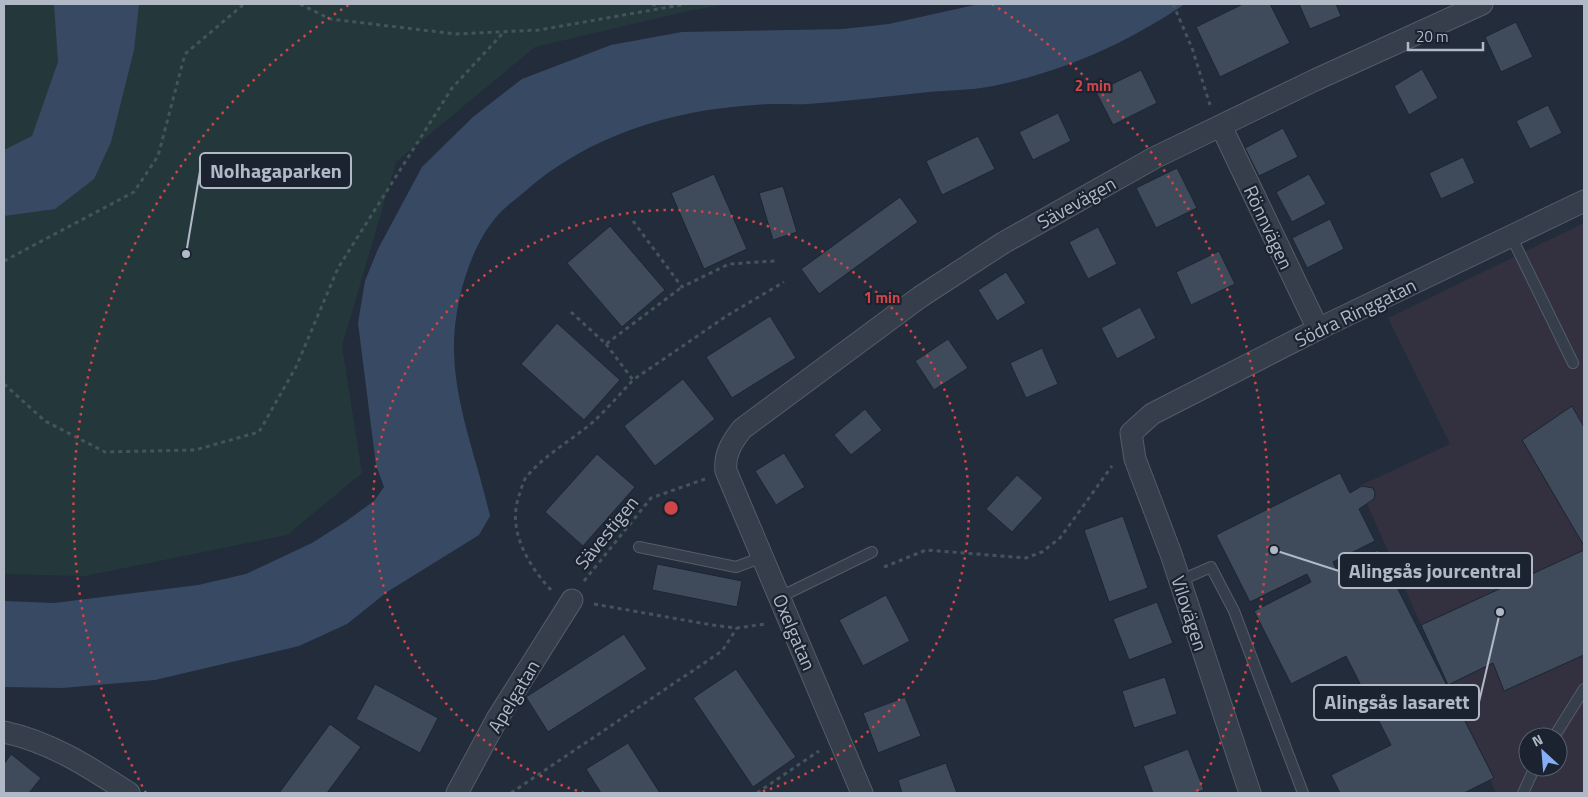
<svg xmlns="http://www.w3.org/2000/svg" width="1588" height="797" viewBox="0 0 1588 797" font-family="'Titillium Web',sans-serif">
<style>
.medical{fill:#33313f;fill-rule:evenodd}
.green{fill:#24383c}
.water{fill:#384964}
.building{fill:#3f4a5a;stroke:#1d2532}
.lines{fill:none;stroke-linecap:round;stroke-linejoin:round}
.service-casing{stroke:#545c69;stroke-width:12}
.minor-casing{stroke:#545c69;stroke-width:23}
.path{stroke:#425559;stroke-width:3;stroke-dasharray:4 4;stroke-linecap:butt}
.service{stroke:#363e4b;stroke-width:10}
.minor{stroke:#363e4b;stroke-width:21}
.ring{fill:none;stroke:#cf4548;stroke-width:2.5;stroke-dasharray:2.5 5}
.labels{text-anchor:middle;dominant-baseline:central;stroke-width:4.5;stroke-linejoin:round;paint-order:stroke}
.street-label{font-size:19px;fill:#b1b9c7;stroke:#1c2330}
.centre{fill:#cf4548;stroke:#1c2330;stroke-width:2.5}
.ring-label{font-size:15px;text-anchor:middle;font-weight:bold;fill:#cf4548;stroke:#1c2330;stroke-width:4.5;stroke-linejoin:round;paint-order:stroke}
.leader{fill:none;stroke:#b1b9c7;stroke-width:2}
.callout-dot{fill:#b1b9c7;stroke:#1c2330;stroke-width:2}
.callout{fill:#1c2330;stroke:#b1b9c7;stroke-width:2}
.callout-label{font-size:20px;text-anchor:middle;font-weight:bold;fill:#b1b9c7}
</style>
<rect width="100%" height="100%" fill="#232c3b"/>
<!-- medical -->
<path class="medical" d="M 1584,223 L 1584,793 L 1496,793 L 1359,486 L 1450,444 L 1388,318 ZM 1528,737 L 1558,737 L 1558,767 L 1528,767 Z"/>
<!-- green -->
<path class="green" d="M 4,4 L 729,4 L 688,11 L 535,47 L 396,162 L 342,346 L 362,473 L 287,535 L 85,576 L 4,574 Z"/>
<!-- water -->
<g class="water">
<path d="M 54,4 L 139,4 L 134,50 L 111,142 L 94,179 L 55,209 L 4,216 L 4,150 L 32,136 L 58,62 Z"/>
<path d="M 979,4 L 1185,4 C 1130,41 1067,70 1002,84 C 979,90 953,90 929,92 C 889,96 848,101 808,104 C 791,105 773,103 755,105 C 671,110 587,136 523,193 C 515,200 506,206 499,214 C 469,246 453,307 454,351 C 455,407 478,462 490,516 L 479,535 L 387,592 L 347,624 L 299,646 L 155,680 L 62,688 L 4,687 L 4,601 L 54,603 L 198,585 L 246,574 L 312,543 L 345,522 L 374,501 L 384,487 L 376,465 L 358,323 L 365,281 L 378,249 L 422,167 L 473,117 L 522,79 L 611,45 L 682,32 L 843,29 L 889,24 Z"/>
</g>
<!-- building -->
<g class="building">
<path d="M 1243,4 L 1270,4 L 1290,43 L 1220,77 L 1196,27 Z"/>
<path d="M 1299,4 L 1336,4 L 1341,16 L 1310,29 Z"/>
<path d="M 1516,22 L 1533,57 L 1501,72 L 1485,37 Z"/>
<path d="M 1422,69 L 1438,98 L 1409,115 L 1394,86 Z"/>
<path d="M 1141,70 L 1157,103 L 1113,125 L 1096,92 Z"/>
<path d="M 1548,105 L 1562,133 L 1530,149 L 1516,121 Z"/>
<path d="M 1058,113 L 1071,141 L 1033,160 L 1019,132 Z"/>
<path d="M 1283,128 L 1298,157 L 1259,176 L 1245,148 Z"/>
<path d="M 978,136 L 995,169 L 942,195 L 926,161 Z"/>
<path d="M 1463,157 L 1475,183 L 1441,199 L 1429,173 Z"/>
<path d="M 1177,168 L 1197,208 L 1156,228 L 1136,188 Z"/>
<path d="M 714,174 L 747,249 L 704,269 L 671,193 Z"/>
<path d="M 1309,174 L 1326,204 L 1292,222 L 1276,192 Z"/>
<path d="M 783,186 L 797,232 L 773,240 L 759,193 Z"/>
<path d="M 900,197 L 918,222 L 819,294 L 801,269 Z"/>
<path d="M 1330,219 L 1344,249 L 1307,268 L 1292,238 Z"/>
<path d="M 610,226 L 665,290 L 622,327 L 567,263 Z"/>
<path d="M 1098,227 L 1117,264 L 1088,279 L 1069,242 Z"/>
<path d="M 1219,251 L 1235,284 L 1191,305 L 1176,272 Z"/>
<path d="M 1006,272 L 1026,303 L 997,321 L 978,290 Z"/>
<path d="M 1140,307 L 1156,338 L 1117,359 L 1101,328 Z"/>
<path d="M 770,316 L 796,358 L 732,398 L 706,357 Z"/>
<path d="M 557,323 L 620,380 L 584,420 L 521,364 Z"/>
<path d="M 948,339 L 968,368 L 934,390 L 915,361 Z"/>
<path d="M 1042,348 L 1058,384 L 1026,398 L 1010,363 Z"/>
<path d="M 683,379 L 715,419 L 655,466 L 624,426 Z"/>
<path d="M 1572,406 L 1584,427 L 1584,546 L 1522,440 Z"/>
<path d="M 865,409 L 882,430 L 851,455 L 834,435 Z"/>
<path d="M 784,453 L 805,487 L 776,505 L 755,471 Z"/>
<path d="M 597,454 L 635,487 L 583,546 L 545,512 Z"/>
<path d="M 1340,473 L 1350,493 L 1362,486 L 1373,488 L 1375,493 L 1374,499 L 1359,509 L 1375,541 L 1333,562 L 1337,571 L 1378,550 L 1494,778 L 1464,793 L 1340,793 L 1331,775 L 1391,745 L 1346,656 L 1291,684 L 1254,611 L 1311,582 L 1307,574 L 1250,602 L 1216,535 Z"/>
<path d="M 1017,475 L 1043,498 L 1012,532 L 986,509 Z"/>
<path d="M 1123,516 L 1148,588 L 1109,602 L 1084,530 Z"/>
<path d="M 1584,550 L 1584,655 L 1504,691 L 1493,663 L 1448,685 L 1421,625 Z"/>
<path d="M 657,564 L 742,581 L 737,607 L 652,590 Z"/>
<path d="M 886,595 L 910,641 L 863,666 L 839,620 Z"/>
<path d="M 1157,602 L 1173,643 L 1129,660 L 1113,619 Z"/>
<path d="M 624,634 L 647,669 L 548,732 L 526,697 Z"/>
<path d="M 736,669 L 796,757 L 753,787 L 693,698 Z"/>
<path d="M 1165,677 L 1177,714 L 1134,728 L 1122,691 Z"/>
<path d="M 375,684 L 438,718 L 420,753 L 356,719 Z"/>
<path d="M 905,697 L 921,736 L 878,753 L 863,713 Z"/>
<path d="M 330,724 L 361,747 L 327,793 L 279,793 Z"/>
<path d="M 628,743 L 660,793 L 601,793 L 586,769 Z"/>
<path d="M 1188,749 L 1204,790 L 1195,793 L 1153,793 L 1143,766 Z"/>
<path d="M 11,754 L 41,778 L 29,793 L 4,793 L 4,764 Z"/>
<path d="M 946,763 L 957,793 L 902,793 L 898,780 Z"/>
</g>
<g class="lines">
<defs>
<g id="service">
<path d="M 1511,236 L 1573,363"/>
<path d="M 639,547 L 736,567 L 763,557"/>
<path d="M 1179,581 L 1211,567 L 1234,611 L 1303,793"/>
<path d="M 780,597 L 872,552"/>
<path d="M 1554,737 L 1584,689"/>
<path d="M 1523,793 L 1535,767"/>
</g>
<g id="minor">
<path d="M 1221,126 L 1318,329"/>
<path d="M 4,732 C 51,742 89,767 129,793"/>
<path d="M 457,793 L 497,719 L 572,600"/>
<path d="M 862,793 L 726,471 C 724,454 732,442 742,429 L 920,297 L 1003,243 L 1154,158 L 1315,80 L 1482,4"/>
<path d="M 1250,793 L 1171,554 L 1135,459 L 1131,433 L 1152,414 L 1318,329 L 1584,201"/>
</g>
</defs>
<!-- service casing -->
<use href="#service" class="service-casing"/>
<!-- minor casing -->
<use href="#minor" class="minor-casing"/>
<!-- path -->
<g class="path">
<path d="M 300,4 L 330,19 L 456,34 L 539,30 L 686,4"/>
<path d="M 652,4 L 660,7"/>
<path d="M 1173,4 L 1192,48 L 1210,105"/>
<path d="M 633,221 L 682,287 L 729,264 L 775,261"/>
<path d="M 4,261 L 134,192 L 158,156 L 185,54 L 244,4"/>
<path d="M 571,312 L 606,344 L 682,287"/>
<path d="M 606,344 L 633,380 L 728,315 L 784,282"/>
<path d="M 4,384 L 45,421 L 105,452 L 195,450 L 259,432 L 296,367 L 338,268 L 452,88 L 504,32"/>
<path d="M 884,567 L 926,550 L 1026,558 L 1042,552 L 1060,538 L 1112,466"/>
<path d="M 584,581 L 651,498 L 705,479"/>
<path d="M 551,590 C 527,564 506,528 520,493 C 522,487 523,480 528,475 C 546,454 572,440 593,422 C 607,409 620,394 633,380"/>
<path d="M 594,604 L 712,625 L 737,628 L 765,624"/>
<path d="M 511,793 L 722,651 L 737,628"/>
<path d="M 757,793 L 819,751"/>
</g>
<!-- service -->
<use href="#service" class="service"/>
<!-- minor -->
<use href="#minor" class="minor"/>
</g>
<!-- distance rings -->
<g class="ring">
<path d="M584 793A298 298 0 1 1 758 793"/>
<path d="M146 793A597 597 0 0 1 350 4M992 4A597 597 0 0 1 1196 793"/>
</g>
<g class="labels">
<!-- street labels -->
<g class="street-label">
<text transform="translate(1076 202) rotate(-29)">Sävevägen</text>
<text transform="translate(1269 227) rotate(65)">Rönnvägen</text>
<text transform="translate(1355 312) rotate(-26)">Södra Ringgatan</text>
<text transform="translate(606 532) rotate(-51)">Sävestigen</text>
<text transform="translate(1190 613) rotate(72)">Vilovägen</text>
<text transform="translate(795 632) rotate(67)">Oxelgatan</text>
<text transform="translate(513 696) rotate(-59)">Apelgatan</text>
</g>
</g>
<circle cx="671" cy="508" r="8" class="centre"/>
<g class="ring-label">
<text x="1093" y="91">2 min</text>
<text x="882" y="303">1 min</text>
</g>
<!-- callouts -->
<path class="leader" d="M186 254L200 171M1274 550L1339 571M1500 612L1479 702"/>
<g class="callout-dot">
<circle cx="186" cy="254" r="5"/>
<circle cx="1274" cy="550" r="5"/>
<circle cx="1500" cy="612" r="5"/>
</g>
<g class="callout">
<rect x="200" y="153" width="151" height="35" rx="5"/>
<rect x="1339" y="553" width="193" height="35" rx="5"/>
<rect x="1314" y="685" width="165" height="35" rx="5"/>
</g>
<g class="callout-label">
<text x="276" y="178">Nolhagaparken</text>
<text x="1435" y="578">Alingsås jourcentral</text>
<text x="1397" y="709">Alingsås lasarett</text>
</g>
<!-- border -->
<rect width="1588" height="797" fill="none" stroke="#b1b9c7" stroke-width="10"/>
<!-- north arrow -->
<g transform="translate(1543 752) rotate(334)"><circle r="24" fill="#1c2330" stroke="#585f6c"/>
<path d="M0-4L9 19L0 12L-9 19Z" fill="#87aef6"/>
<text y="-8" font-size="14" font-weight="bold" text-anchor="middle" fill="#b1b9c7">N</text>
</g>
<!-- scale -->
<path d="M1408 42v8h75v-8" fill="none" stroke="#b1b9c7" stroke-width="2.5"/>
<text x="1416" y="42" font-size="15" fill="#b1b9c7" stroke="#1c2330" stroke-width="4" paint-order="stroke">20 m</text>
</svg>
